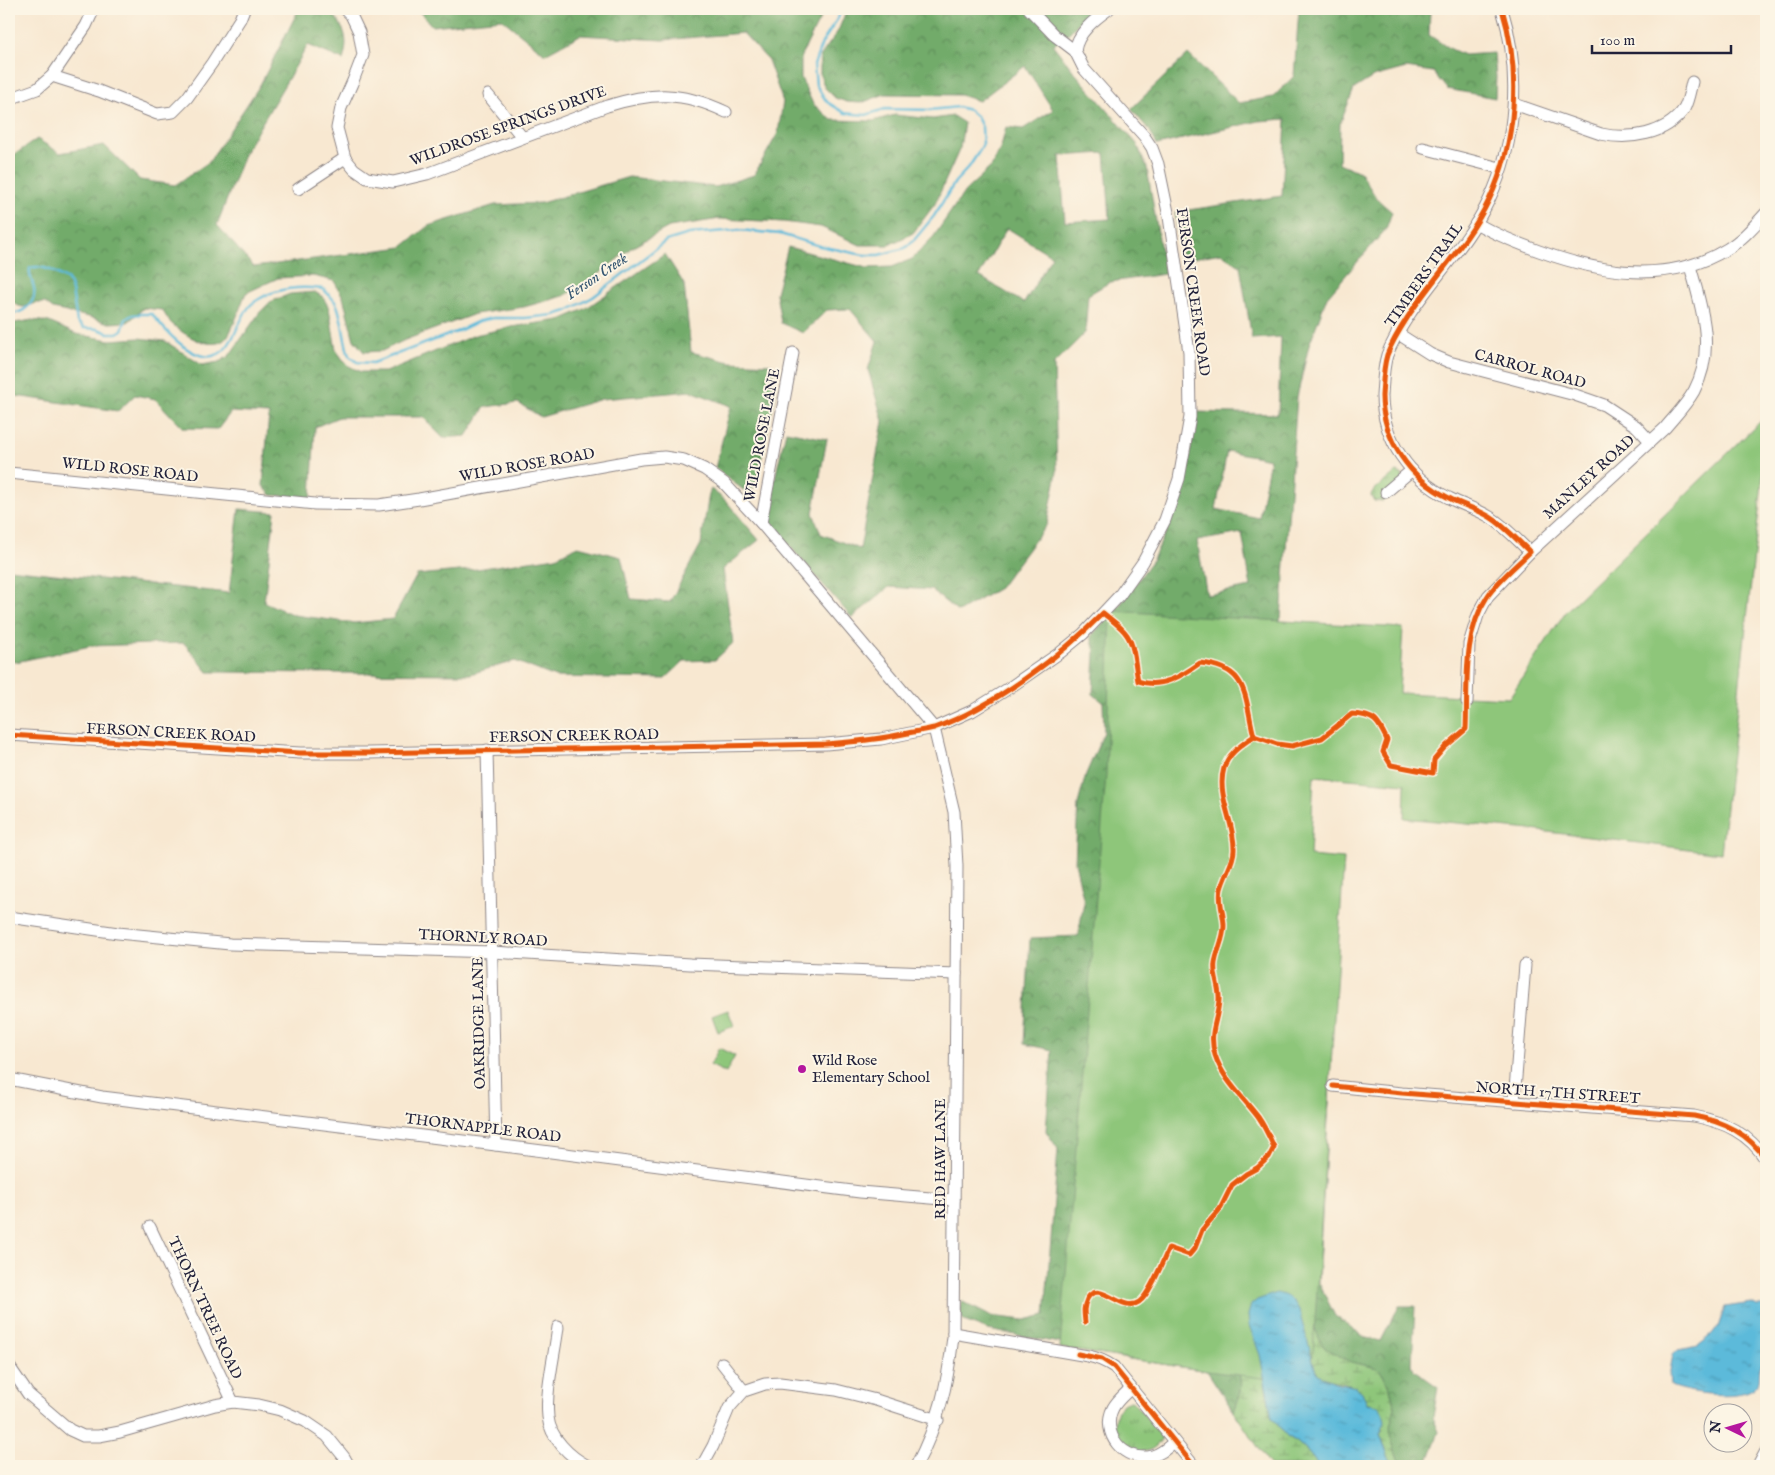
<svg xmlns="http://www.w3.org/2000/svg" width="1775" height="1475" viewBox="0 0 1775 1475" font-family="'IM FELL English',serif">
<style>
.grass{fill:url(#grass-tufts);stroke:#58745a}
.forest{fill:url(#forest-crowns);stroke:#4a6652;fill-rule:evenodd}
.wetland{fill:url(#wetland-marsh);stroke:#58745a}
.park{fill:#8ec67a;stroke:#58745a}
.water{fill:url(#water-ripples);stroke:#3f6e8a}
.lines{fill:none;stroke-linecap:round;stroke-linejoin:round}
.stream{stroke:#5cbada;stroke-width:2.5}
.minor-casing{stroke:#8d8586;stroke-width:13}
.minor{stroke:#fff;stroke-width:11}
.cycleway-casing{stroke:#fcf5e5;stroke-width:8}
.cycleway{stroke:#e8590c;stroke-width:5}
.poi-dot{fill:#b5179e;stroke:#fcf5e5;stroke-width:2}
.labels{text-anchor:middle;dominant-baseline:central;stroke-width:4;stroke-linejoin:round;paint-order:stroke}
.street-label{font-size:15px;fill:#22223b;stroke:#fcf5e5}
.poi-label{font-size:15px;fill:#22223b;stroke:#fcf5e5;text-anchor:start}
.water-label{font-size:16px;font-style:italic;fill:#365773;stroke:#fcf5e5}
</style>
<defs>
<pattern id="grass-tufts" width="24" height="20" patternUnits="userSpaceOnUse" patternTransform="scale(1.25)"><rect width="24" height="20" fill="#8ec67a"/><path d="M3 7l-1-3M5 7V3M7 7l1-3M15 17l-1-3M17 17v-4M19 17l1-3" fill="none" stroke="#74a065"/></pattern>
<pattern id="forest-crowns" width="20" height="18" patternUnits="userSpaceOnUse" patternTransform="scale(1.25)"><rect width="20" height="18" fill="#72ab6a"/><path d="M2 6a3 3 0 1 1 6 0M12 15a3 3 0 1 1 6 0" fill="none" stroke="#5d8b58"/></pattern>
<pattern id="wetland-marsh" width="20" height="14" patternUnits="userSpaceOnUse" patternTransform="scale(1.25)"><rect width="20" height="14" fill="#8ec67a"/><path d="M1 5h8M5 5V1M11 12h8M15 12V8" fill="none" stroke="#74a065"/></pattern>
<pattern id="water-ripples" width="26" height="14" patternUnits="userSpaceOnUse" patternTransform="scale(1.25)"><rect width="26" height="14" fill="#5cbada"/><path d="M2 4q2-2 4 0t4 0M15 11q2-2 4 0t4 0" fill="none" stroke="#4c97b2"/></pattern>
</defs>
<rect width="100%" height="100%" fill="#fcf5e5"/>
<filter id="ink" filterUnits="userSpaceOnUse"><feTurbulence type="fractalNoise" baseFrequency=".02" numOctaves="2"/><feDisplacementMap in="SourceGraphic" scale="10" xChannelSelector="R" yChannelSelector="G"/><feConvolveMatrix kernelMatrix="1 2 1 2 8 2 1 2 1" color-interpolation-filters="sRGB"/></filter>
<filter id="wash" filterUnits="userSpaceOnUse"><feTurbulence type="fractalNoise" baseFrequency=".0096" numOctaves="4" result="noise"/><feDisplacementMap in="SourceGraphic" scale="20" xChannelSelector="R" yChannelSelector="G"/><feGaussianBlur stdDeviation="1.12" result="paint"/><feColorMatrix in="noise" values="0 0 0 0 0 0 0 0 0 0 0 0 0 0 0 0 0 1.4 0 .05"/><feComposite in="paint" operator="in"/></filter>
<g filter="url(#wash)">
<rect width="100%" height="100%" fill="#f8e8d1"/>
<!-- grass -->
<g class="grass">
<path d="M 1396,472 L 1402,474 L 1404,483 L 1383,501 L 1374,501 L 1371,495 L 1373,491 Z"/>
<path d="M 1131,1401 L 1135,1403 L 1162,1438 C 1148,1466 1108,1446 1116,1417 C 1118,1408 1121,1403 1131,1401 Z"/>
</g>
<!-- forest -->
<g class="forest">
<path d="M 299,9 L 328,9 C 344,26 350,37 343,60 L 308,45 L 245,152 L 217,225 L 254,267 L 402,247 L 428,226 L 495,205 L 541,203 L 629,177 L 715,187 L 754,175 L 778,133 L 783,102 L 768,60 L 743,33 L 663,40 L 580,35 L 545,54 L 502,19 L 432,26 L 417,9 L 825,9 L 801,56 L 801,78 L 813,104 L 832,120 L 873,121 L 895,115 L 933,119 L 953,116 L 964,123 L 960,148 L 935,204 L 913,233 L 889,245 L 860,245 L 821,227 L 784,222 L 720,219 L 669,227 L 631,248 L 593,279 L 564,296 L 524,307 L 475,314 L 405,340 L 382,351 L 364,352 L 354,340 L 343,297 L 334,281 L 313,276 L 278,278 L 246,293 C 241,303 232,335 224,340 C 210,351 182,334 171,323 C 168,320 165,314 162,310 L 144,308 L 128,322 L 109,323 L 89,317 L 53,309 L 45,303 L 36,303 L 23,307 L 16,305 L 9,297 L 9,157 L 11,157 L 37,139 L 60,153 L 104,145 L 140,180 L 175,185 L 209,162 L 260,85 Z"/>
<path d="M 847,9 L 1090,9 L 1090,11 L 1069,33 L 1053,45 L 1075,73 L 1137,144 L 1147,168 L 1165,274 L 1110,282 L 1088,295 L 1085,333 L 1054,364 L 1057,472 L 1047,524 L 999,588 L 958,612 L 931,590 L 889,587 L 852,618 L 768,521 L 767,512 L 786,431 L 827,439 L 813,513 L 821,534 L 860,549 L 883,421 L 868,370 L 877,341 L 850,309 L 827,310 L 803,333 L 781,323 L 776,293 L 788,247 L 867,268 L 892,267 L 912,259 L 934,236 L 965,191 L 992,166 L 1001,147 L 1006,127 L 1023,129 L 1053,110 L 1025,66 L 979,101 L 960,95 L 885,94 L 861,103 L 847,102 L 835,98 L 825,88 L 820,75 L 820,57 L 838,31 ZM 1105,153 L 1110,219 L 1065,222 L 1060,156 ZM 1007,228 L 1052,256 L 1024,303 L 979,276 Z"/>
<path d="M 1299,9 L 1430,9 L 1429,35 L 1447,47 L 1464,55 L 1494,53 L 1496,77 L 1495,98 L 1447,89 L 1433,72 L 1406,68 L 1373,77 L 1354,89 L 1340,124 L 1339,163 L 1360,172 L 1377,199 L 1392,212 L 1386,229 L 1327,297 L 1309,345 L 1297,397 L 1281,618 L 1272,632 L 1065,1344 L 988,1330 L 964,1321 L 961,1316 L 961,1301 L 990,1316 L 1025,1320 L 1045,1315 L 1058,1149 L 1046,1131 L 1052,1050 L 1024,1044 L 1030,938 L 1078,936 L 1084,902 L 1075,862 L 1078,804 L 1086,774 L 1104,732 L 1103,702 L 1093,694 L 1095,652 L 1091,636 L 1122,602 L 1152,561 L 1171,521 L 1189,466 L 1195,412 L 1278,414 L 1281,337 L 1252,339 L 1240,266 L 1221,253 L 1182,260 L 1175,212 L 1282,196 L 1286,119 L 1259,121 L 1157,145 L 1150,131 L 1131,109 L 1188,54 L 1239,103 L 1273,97 L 1294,76 ZM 1227,451 L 1270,459 L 1259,518 L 1216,509 ZM 1242,533 L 1251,587 L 1207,595 L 1197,541 Z"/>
<path d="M 665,254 L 684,284 L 691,352 L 730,362 L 772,364 L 776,393 L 755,487 L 746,492 L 715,468 L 731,406 L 691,391 L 602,399 L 541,417 L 518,403 L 485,407 L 467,436 L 443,438 L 423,417 L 339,417 L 315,427 L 311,498 L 271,495 L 263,486 L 269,414 L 231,412 L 218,429 L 183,428 L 155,399 L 135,395 L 118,411 L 9,395 L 9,324 L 32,320 L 49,322 L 76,334 L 110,340 L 139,338 L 165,341 L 202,365 L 219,362 L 229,356 L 260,312 L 270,302 L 290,294 L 315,292 L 323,297 L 329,308 L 336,350 L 347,365 L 361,372 L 385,372 L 475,335 L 511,327 L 560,320 L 585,309 Z"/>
<path d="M 711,489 L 726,501 L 759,540 L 723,569 L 733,643 L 715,660 L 684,661 L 665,679 L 555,677 L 515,661 L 470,674 L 208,672 L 184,643 L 90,646 L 16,662 L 9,661 L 9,569 L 229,593 L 239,509 L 275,512 L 264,602 L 294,615 L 354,623 L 393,619 L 417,575 L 470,570 L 556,557 L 578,546 L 621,557 L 631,599 L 670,602 L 701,544 L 709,494 Z"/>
<path d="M 1330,1086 L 1318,1281 L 1335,1316 L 1366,1338 L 1381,1341 L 1399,1306 L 1415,1306 L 1412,1364 L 1414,1370 L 1438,1387 L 1433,1417 L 1439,1432 L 1429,1458 L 1429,1466 L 1403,1466 L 1398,1459 L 1391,1439 L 1390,1426 L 1395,1407 L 1389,1385 L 1381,1372 L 1377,1368 L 1351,1362 L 1326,1349 L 1321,1343 L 1314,1326 L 1239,1373 C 1243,1388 1239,1398 1234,1412 L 1207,1371 L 1079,1351 Z"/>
</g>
<!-- wetland -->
<path class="wetland" d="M 1314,1326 L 1321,1343 L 1326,1349 L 1351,1362 L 1377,1368 L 1381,1372 L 1389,1385 L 1395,1408 L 1390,1426 L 1391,1439 L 1398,1459 L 1403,1466 L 1388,1466 L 1390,1461 L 1380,1434 L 1383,1429 L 1372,1405 L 1367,1404 C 1364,1398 1354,1387 1347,1384 C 1338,1380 1325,1381 1317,1373 C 1313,1368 1312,1359 1310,1354 L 1263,1372 L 1272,1418 L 1287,1436 L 1297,1442 L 1307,1451 L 1319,1466 L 1271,1466 L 1234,1412 C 1239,1398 1243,1388 1239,1373 Z"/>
<!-- park -->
<g class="park">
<path d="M 1766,416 L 1766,447 L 1721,853 L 1531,830 L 1404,818 L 1405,784 L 1314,776 L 1310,856 L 1344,859 L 1311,1384 L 1207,1371 L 1060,1348 L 1106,774 L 1111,611 L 1403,628 L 1399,693 L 1509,698 L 1566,611 Z"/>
<path d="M 728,1010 L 734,1026 L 718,1032 L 712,1016 Z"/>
<path d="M 719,1048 L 735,1056 L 726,1073 L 710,1065 Z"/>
</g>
<!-- water -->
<g class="water">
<path d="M 1277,1293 C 1289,1296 1294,1300 1299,1310 L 1316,1372 L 1323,1377 L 1335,1382 L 1356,1387 L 1362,1392 L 1367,1404 L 1378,1406 L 1383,1413 L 1385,1421 L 1380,1434 L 1390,1461 L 1389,1465 L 1319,1466 L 1307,1451 L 1297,1442 L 1287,1436 L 1272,1418 L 1260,1355 L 1249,1325 L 1248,1315 L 1251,1305 L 1257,1300 Z"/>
<path d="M 1752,1303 L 1757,1306 L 1765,1306 L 1766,1303 L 1766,1360 C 1765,1362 1762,1364 1761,1366 C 1758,1372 1761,1379 1757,1385 C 1745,1402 1687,1393 1671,1386 L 1670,1371 L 1673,1355 L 1678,1350 L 1698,1346 L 1712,1335 L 1718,1327 L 1725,1307 Z"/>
</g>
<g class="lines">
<!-- stream -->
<path class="stream" d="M 9,314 C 23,314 37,303 34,288 C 33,281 28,276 30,268 C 44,264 56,273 68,280 L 72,290 L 77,322 L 84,328 L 98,329 L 108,333 L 117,333 L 122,330 L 126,319 L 132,315 L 142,314 L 152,314 C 170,337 210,381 232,339 C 238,329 244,309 253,303 C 273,288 300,286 323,289 C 329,295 336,300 338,308 C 343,323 344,341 349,356 L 357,362 L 373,363 L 456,332 L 479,321 L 493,318 L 525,318 L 554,315 L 567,311 L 593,297 L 666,241 L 689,234 L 739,230 L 780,234 L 820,246 L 864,255 L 879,255 L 905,248 L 915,239 L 934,216 L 955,182 L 969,167 L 980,150 L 983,144 L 982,127 L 977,117 L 969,110 L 958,107 L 930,110 L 885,109 L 866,115 L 845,113 L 827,102 L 816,85 L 814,65 L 822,43 L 838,18 L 841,9"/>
</g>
</g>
<g filter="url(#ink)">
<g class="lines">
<defs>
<g id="minor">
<path d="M 345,9 L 351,15 L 359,32 L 363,55 L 353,81 L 341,108 L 337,128 L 345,158 L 354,169 L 367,178 L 393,182 L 427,174 L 607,106 C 653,92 682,91 726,112"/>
<path d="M 1502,9 C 1521,71 1517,141 1489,200 C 1470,240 1436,275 1411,312 C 1402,326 1393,339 1387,355 C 1383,368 1383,382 1382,396 C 1382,416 1389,439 1401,456 C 1413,474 1429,488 1449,498 C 1462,505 1477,509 1490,517 C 1505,526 1517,540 1530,552"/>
<path d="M 1075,51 C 1077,33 1095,19 1109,9"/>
<path d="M 52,76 L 86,26 L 94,9"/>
<path d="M 488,95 L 522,137"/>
<path d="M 9,99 L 37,89 L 52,76 L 99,91 L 157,114 L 173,112 L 187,98 L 212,63 L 240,19 L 244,9"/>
<path d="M 1514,104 L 1601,134 C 1629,140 1666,135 1684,109 C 1688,102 1690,90 1692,82"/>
<path d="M 1423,148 L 1500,168"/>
<path d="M 298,189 L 345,158"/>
<path d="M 1476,223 C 1496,235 1517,243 1539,251 C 1600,273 1668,285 1727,249 C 1742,240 1754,226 1766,213"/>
<path d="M 1397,333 L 1430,354 L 1449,362 L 1575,395 L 1604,405 L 1636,426 L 1650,441"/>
<path d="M 9,473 L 315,504 L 379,505 L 419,499 L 641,459 L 664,457 L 684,460 L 704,469 L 724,483 L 761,523 L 934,728 L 954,812 L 957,866 L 953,1337 C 947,1387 939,1422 916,1466"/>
<path d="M 1386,492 L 1412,470"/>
<path d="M 761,523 L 793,353"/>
<path d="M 1467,702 L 1469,644 L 1478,615 L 1488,596 L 1530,552 L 1665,428 C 1675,416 1686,405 1694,391 C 1716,350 1702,308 1690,266"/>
<path d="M 9,735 L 300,753 L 368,753 L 826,744 L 881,739 L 934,728 L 972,711 L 1006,690 L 1061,652 L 1083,634 L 1103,613 L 1119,596 L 1143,562 L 1165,520 L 1179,479 L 1190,417 L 1189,352 L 1169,217 L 1158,164 L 1152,148 L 1144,136 L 1084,69 L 1075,51 L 1054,35 L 1029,9"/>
<path d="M 487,750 L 496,1145"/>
<path d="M 9,917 L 118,933 L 230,944 L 492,952 L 690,964 L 956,974"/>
<path d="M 9,1079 L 102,1097 L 496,1145 L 860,1192 L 954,1200"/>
<path d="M 1333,1086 L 1402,1093 L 1694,1116 C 1724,1122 1749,1133 1766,1160"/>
<path d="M 1514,1102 L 1525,965"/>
<path d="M 150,1227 L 233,1402"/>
<path d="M 558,1327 C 555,1353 545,1392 548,1417 C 550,1438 570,1457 588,1466"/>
<path d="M 953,1333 L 1088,1356 C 1099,1358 1105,1361 1114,1367 L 1194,1466"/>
<path d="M 722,1363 L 744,1391"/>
<path d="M 9,1366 L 28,1394 L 70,1430 L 83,1436 L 99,1436 L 120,1432 L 215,1405 L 233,1402 L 259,1405 L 280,1410 L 305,1421 L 327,1436 L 344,1457 L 349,1466"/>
<path d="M 1131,1388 C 1125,1394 1117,1400 1113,1408 C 1100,1433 1124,1463 1152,1456 C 1161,1454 1167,1448 1174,1442"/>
<path d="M 699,1466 L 703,1464 L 713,1446 L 729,1408 L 744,1391 L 765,1384 L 780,1383 L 836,1390 L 876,1400 L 938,1420"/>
<path d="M 1758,1466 L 1766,1451"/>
</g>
</defs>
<!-- minor casing -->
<use href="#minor" class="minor-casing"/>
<!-- minor -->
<use href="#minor" class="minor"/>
<defs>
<g id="cycleway">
<path d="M 9,735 L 300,753 L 368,753 L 826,744 C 854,742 881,739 908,733 C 917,731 926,730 934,728 C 992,708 1061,656 1103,613 C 1111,620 1121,626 1127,635 C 1135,647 1135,666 1138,681 C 1161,689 1182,676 1200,663 C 1250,667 1244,698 1254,736"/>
<path d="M 1333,1086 L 1402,1093 L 1694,1116 C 1724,1122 1749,1133 1766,1160"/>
<path d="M 1085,1322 C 1084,1312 1083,1308 1087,1299 C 1099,1278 1122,1314 1139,1302 C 1150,1295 1163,1260 1169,1248 L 1189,1255 L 1195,1248 L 1202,1230 L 1220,1209 L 1232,1185 L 1246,1174 L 1257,1168 L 1269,1157 L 1274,1147 C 1269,1136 1265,1127 1258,1117 C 1243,1097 1223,1080 1215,1055 C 1208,1032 1218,1021 1219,1000 C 1220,987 1213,976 1215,963 C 1217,950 1224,939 1224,926 C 1224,914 1218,901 1221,889 C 1224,876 1234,862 1234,850 C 1235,822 1216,796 1224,768 C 1228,753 1243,744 1254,736 L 1277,744 L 1292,746 L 1322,738 L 1352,714 C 1375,715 1378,721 1387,740 L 1383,752 L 1391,765 L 1433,773 L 1434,760 L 1445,747 L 1466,729 C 1468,685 1462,635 1487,597 C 1498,580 1516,566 1530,552 C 1517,540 1505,526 1490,517 C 1477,509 1462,505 1449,498 C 1429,488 1413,474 1401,456 C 1389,439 1382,416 1382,396 C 1383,382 1383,368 1387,355 C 1393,339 1402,326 1411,312 C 1436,275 1470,240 1489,200 C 1517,141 1521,71 1502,9"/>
<path d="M 1078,1354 L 1102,1359 L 1114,1367 L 1194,1466"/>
</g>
</defs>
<!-- cycleway casing -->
<use href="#cycleway" class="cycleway-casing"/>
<!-- cycleway -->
<use href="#cycleway" class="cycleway"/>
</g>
</g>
<!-- markers -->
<circle class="poi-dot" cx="802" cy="1069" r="5"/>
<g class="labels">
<!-- street labels -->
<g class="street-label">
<text transform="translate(508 126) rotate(-20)">WILDROSE SPRINGS DRIVE</text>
<text transform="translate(1424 275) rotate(-55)">TIMBERS TRAIL</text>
<text transform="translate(1193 292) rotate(82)">FERSON CREEK ROAD</text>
<text transform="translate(1530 369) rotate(15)">CARROL ROAD</text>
<text transform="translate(762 435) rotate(-79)">WILD ROSE LANE</text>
<text transform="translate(527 465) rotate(-10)">WILD ROSE ROAD</text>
<text transform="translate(130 470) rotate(6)">WILD ROSE ROAD</text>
<text transform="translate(1589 477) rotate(-42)">MANLEY ROAD</text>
<text transform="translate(171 733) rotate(3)">FERSON CREEK ROAD</text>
<text transform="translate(574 736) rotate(-1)">FERSON CREEK ROAD</text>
<text transform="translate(483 938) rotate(3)">THORNLY ROAD</text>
<text transform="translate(479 1023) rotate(-91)">OAKRIDGE LANE</text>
<text transform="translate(1558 1093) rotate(4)">NORTH 17TH STREET</text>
<text transform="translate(483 1128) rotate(7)">THORNAPPLE ROAD</text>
<text transform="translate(940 1159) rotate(-90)">RED HAW LANE</text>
<text transform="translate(205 1308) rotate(65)">THORN TREE ROAD</text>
</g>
<!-- poi labels -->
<g class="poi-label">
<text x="812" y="1060">Wild Rose<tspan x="812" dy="17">Elementary School</tspan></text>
</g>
<!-- water labels -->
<g class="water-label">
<text transform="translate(597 277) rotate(-34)">Ferson Creek</text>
</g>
</g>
<!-- margin -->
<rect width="1775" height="1475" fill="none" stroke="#fcf5e5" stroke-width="30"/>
<!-- north arrow -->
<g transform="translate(1728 1428) rotate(275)"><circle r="24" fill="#fcf5e5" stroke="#a5a1a1"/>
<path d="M0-4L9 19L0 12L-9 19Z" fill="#b5179e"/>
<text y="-8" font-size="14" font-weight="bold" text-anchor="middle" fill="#22223b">N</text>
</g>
<!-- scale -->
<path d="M1592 45v8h139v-8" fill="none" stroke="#22223b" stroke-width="2.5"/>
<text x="1600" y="45" font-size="15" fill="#22223b" stroke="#fcf5e5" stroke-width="4" paint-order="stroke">100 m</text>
</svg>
